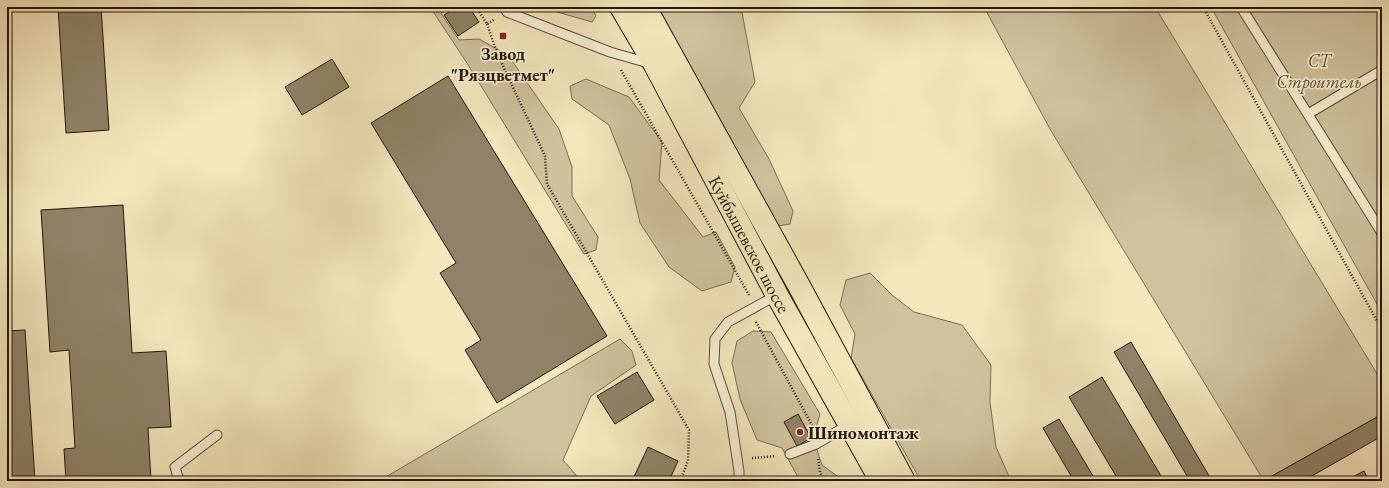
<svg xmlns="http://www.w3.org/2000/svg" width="1389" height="488" viewBox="0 0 1389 488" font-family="'EB Garamond',serif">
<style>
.green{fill:#d1c29f;stroke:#7a6c57}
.building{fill:#908269;stroke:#23150f}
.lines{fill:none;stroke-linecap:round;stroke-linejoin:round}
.service-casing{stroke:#58493a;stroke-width:11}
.primary-casing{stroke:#23150f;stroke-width:24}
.path{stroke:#23150f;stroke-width:2.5;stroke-dasharray:1 2;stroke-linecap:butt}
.service{stroke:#f8efd3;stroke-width:9}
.primary{stroke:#f5e6bc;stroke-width:22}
.poi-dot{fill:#8f2418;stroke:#f8efd3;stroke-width:1.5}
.labels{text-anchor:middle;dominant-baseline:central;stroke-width:3.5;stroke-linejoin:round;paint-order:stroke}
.poi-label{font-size:18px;font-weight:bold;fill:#23150f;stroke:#f8efd3}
.park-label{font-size:18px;font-style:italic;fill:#605241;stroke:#f8efd3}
.street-label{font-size:18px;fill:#23150f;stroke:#f8efd3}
</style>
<rect width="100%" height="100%" fill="#f5e6bc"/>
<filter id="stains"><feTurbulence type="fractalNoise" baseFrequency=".005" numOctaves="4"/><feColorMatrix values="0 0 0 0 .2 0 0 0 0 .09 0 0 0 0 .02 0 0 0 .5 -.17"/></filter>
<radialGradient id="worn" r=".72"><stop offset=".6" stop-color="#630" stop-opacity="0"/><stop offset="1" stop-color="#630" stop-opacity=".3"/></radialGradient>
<!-- green -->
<g class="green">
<path d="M 430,7 L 449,7 L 441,13 L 459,40 L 479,39 L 508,55 L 559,129 L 572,167 L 572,196 L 598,237 L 596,250 L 584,254 L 467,63 Z"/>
<path d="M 540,7 L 591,7 L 596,16 L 592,22 Z"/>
<path d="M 657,7 L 741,7 L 755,82 L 739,108 L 769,159 L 793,211 L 790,224 L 778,226 Z"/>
<path d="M 984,7 L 1155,7 L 1382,382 L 1382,414 L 1264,481 L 1050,129 Z"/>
<path d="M 1211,7 L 1382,7 L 1382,313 Z"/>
<path d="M 586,79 L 629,97 L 662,142 L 659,180 L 703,237 L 716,232 L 735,267 L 731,282 L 702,291 L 669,267 L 640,223 L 630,179 L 609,125 L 572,99 L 570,86 Z"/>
<path d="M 870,273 L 892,295 L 914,312 L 962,325 L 991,365 L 990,402 L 996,447 L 1011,481 L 921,481 L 851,358 L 855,334 L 840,305 L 846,280 Z"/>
<path d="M 753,331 L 771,332 L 820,414 L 813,438 L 822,465 L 844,481 L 800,481 L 782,448 L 757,440 L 740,399 L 732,363 L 737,341 Z"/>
<path d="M 620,339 L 632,351 L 636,365 L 591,396 L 563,460 L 581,481 L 379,481 Z"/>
</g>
<!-- building -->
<g class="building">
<path d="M 58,7 L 101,7 L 109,130 L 66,133 Z"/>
<path d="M 457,7 L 469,7 L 479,22 L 458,36 L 444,15 Z"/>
<path d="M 332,59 L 349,87 L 302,115 L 285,87 Z"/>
<path d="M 448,76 L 607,336 L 497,403 L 465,350 L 481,340 L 440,273 L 456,263 L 371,123 Z"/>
<path d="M 123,205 L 132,353 L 166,351 L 171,427 L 148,428 L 151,481 L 66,481 L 64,449 L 75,448 L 69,350 L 50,352 L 41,210 Z"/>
<path d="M 25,330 L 35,481 L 7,481 L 7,331 Z"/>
<path d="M 1131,342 L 1212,481 L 1190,481 L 1114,352 Z"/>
<path d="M 637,372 L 654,400 L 615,424 L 597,396 Z"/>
<path d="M 1102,377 L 1164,481 L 1119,481 L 1069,397 Z"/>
<path d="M 798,414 L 811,438 L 797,446 L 784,422 Z"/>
<path d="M 1379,416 L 1382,422 L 1382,436 L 1303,481 L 1263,481 Z"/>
<path d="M 1059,419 L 1096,481 L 1074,481 L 1043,428 Z"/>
<path d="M 648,447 L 678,461 L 669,481 L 632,481 Z"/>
<path d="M 1364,471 L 1369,481 L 1345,481 Z"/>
</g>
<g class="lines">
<defs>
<g id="service">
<path d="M 504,7 L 507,12 L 610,52 L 652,64"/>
<path d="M 1241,7 L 1382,233"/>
<path d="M 1308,114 L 1382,70"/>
<path d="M 790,454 L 816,444 L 850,424"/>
<path d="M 179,481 L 175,467 L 217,435"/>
<path d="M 739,481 L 739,471 L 730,412 L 714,364 L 715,339 L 728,322 L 777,295"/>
</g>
<g id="primary">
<path id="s1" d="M 621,7 L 655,65 L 777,295 L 881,481"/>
<path d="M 645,7 L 798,284 L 904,481"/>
</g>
</defs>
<!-- service casing -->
<use href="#service" class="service-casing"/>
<!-- primary casing -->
<use href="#primary" class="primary-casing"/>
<!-- path -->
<g class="path">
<path d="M 476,7 L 487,24 L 495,19"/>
<path d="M 1203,7 L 1382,330"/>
<path d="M 487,24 L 497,53 L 545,156 L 547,184 L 689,430 L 688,461 L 680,481"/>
<path d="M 621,70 L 749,295"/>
<path d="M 756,322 L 814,429"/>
<path d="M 752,458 L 776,456"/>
<path d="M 818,459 L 820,472 L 824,481"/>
</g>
<!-- service -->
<use href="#service" class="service"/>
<!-- primary -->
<use href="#primary" class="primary"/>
</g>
<!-- markers -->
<g class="poi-dot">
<rect x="499" y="32" width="8" height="8" rx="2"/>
<circle cx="800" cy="432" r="4"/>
</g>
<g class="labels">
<!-- poi labels -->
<g class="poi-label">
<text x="503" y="53">Завод<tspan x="503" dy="21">"Рязцветмет"</tspan></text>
<text x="808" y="432" text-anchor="start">Шиномонтаж</text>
</g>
<!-- park labels -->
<g class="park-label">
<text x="1319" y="60">СТ<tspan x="1319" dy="21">Строитель</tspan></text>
</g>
<!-- street labels -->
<g class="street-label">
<text stroke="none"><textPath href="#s1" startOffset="270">Куйбышевское шоссе</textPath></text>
</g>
</g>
<!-- margin -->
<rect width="1389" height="488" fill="none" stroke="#f5e6bc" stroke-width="24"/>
<rect x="8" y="8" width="1373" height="472" fill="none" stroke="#23150f" stroke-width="2"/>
<rect x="12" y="12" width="1365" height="464" fill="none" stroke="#23150f"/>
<rect width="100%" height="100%" filter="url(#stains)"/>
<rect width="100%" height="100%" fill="url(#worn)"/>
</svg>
